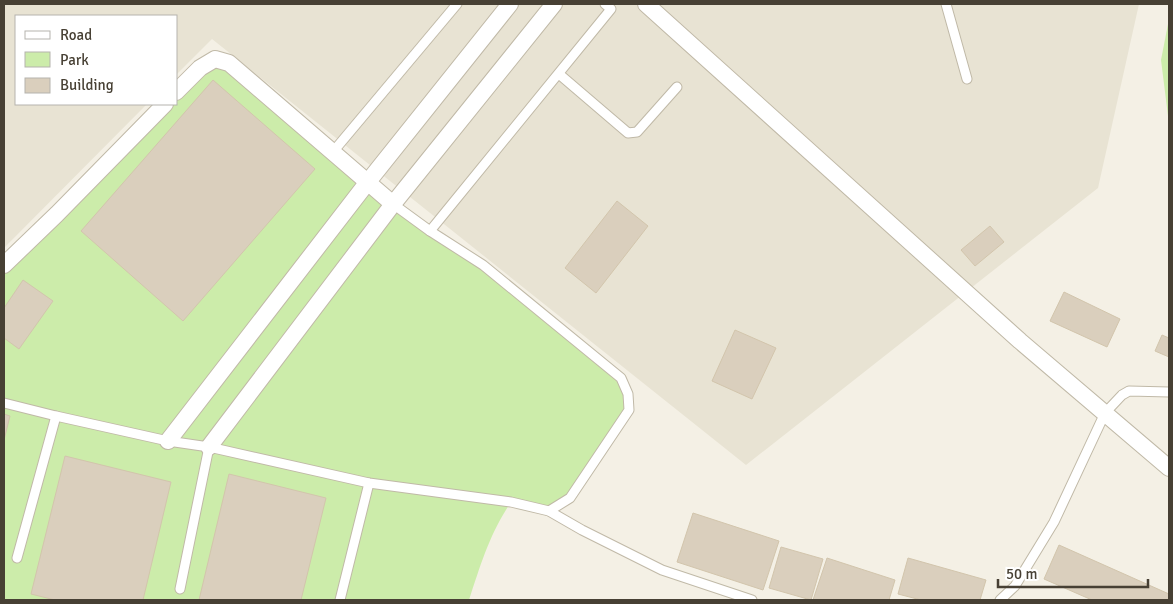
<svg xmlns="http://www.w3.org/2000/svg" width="1173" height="604" viewBox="0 0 1173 604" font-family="Signika,sans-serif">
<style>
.residential{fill:#e8e3d3}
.green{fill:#ccecaa}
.building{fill:#dacfbd;stroke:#d2c5ac}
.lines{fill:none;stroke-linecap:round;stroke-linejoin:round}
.lane-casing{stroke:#c0b9a7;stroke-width:11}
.street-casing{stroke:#c0b9a7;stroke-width:18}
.lane{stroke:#fff;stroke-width:9}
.street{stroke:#fff;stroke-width:16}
</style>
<rect width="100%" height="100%" fill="#f4f0e5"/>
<!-- residential -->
<path class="residential" d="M 4,4 L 1139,4 L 1098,188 L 746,465 L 212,39 L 176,75 L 176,16 L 16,16 L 16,104 L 147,104 L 4,248 Z"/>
<!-- green -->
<g class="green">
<path d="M 1169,19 L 1169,124 L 1161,60 Z"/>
<path d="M 215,59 L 367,183 L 483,265 L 621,378 L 629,410 L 570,498 L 549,511 L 511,502 C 489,535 481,564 469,600 L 4,600 L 4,265 L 165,104 L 176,104 L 176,92 Z"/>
</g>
<!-- building -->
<g class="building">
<path d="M 213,80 L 315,169 L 183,321 L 81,231 Z"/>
<path d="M 617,201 L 648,226 L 596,293 L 565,268 Z"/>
<path d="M 990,226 L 1004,242 L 975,266 L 961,250 Z"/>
<path d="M 23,280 L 53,301 L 19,349 L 4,338 L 4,308 Z"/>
<path d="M 1064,292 L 1120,319 L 1107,347 L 1050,321 Z"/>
<path d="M 735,330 L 776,348 L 752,399 L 712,381 Z"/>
<path d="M 1162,335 L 1169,338 L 1169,357 L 1155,351 Z"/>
<path d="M 4,414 L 10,416 L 4,440 Z"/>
<path d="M 65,456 L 171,482 L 143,600 L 55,600 L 31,594 Z"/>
<path d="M 229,474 L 326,498 L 301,600 L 199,600 Z"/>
<path d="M 693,513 L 779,541 L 763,590 L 677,562 Z"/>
<path d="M 1059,545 L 1169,594 L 1169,600 L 1092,600 L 1044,579 Z"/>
<path d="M 781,547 L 823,559 L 811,600 L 769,588 Z"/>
<path d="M 827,558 L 895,580 L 889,600 L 813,600 Z"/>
<path d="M 908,558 L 986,580 L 980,600 L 921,600 L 898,594 Z"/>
</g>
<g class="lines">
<defs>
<g id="lane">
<path d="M 946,4 L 967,79"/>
<path d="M 559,74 L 628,133 L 637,132 L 677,87"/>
<path d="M 332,153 L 457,4"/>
<path d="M 393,204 L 430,231 L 483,265 L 621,378 L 628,394 L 629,410 L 570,498 L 549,511"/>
<path d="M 430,231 L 611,9 L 605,4"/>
<path d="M 4,403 L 56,416 L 168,441 L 209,447 L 369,483 L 511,502 L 549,511 L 582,530 L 662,570 L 752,600"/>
<path d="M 17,558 L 56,416"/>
<path d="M 180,589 L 209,447"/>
<path d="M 340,600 L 369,483"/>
<path d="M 1000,600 L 1015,586 L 1054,522 L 1105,413 L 1122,395 L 1129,391 L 1169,392"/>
</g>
<g id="street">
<path d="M 646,4 L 1020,341 L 1169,468"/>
<path d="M 176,92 L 200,68 L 215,59 L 229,63 L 393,204"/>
<path d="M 4,265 L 57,214 L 165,104"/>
<path d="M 168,441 L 367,183 L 510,4"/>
<path d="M 209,447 L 393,204 L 554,4"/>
</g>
</defs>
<!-- lane casing -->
<use href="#lane" class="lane-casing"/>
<!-- street casing -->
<use href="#street" class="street-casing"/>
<!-- lane -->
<use href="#lane" class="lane"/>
<!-- street -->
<use href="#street" class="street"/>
</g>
<!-- border -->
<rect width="1173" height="604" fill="none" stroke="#474034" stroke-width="10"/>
<!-- legend -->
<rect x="15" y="15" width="162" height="90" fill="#ffffff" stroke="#b5b3ae"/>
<rect x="25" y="31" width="25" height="8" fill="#ffffff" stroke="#b5b3ae"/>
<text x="60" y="40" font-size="15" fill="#474034">Road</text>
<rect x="25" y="52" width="25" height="15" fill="#ccecaa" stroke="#b5b3ae"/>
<text x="60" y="65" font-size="15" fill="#474034">Park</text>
<rect x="25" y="78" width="25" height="15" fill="#dacfbd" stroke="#b5b3ae"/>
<text x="60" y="90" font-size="15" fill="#474034">Building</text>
<!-- scale -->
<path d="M998 579v8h150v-8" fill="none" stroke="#474034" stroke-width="2.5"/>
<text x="1006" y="579" font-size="15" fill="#474034" stroke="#ffffff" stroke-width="4" paint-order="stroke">50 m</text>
</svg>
